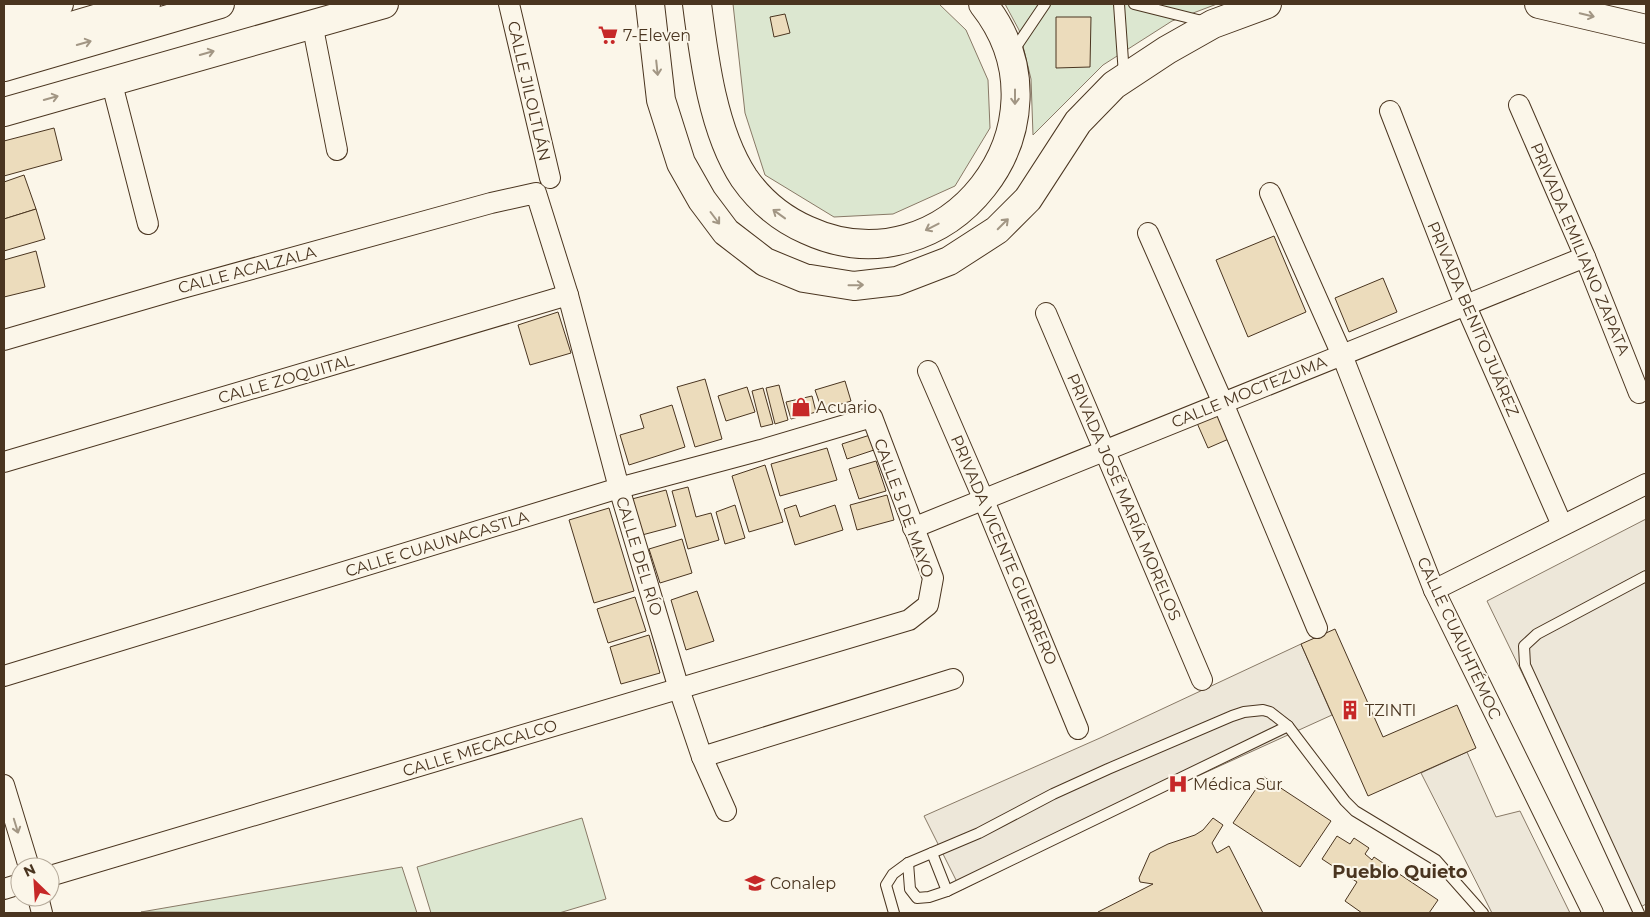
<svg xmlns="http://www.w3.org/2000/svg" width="1650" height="917" viewBox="0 0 1650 917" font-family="Montserrat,sans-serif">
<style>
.green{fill:#dce7d0;stroke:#887966}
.parking{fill:#ede7d9;stroke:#887966}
.building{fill:#ecdcbc;stroke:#4a3520}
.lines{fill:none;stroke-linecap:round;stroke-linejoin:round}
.lane-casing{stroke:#4a3520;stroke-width:12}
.street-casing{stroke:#4a3520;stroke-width:22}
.secondary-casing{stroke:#4a3520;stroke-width:30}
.highway-casing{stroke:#4a3520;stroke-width:30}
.lane{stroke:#fbf6e9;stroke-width:10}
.street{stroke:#fbf6e9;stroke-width:20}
.secondary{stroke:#fbf6e9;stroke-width:28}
.highway{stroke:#fbf6e9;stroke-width:28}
.oneway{stroke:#a29684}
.labels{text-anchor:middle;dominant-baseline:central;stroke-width:4;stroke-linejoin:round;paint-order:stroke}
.poi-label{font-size:16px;fill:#4a3520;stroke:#fbf6e9;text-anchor:start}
.street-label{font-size:16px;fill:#4a3520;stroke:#fbf6e9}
.neighbourhood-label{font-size:18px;font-weight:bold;fill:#4a3520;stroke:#fbf6e9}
</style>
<rect width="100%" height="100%" fill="#fbf6e9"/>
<!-- green -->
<g class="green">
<path d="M 733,4 L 939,4 L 966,30 L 988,80 L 990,128 L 955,186 L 893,214 L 834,217 L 765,175 L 745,113 Z"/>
<path d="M 1005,4 L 1217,4 L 1172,21 L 1103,65 L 1033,135 L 1031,79 L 1019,30 Z"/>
<path d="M 582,818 L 606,899 L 559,913 L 431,913 L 417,867 Z"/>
<path d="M 402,867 L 417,913 L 141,912 Z"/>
</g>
<!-- parking -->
<g class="parking">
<path d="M 1646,519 L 1646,904 L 1637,909 L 1487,601 Z"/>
<path d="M 1301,644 L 1332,715 L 1145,800 L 961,890 L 924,816 L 1100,738 Z"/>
<path d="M 1467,752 L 1496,817 L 1520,811 L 1570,913 L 1492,913 L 1421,773 Z"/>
</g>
<!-- building -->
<g class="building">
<path d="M 785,14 L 790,33 L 774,37 L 770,17 Z"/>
<path d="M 1056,17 L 1091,17 L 1090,67 L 1056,68 Z"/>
<path d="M 54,128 L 62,160 L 4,176 L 4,141 Z"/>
<path d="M 24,175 L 36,209 L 4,219 L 4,182 Z"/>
<path d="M 36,209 L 45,239 L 4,251 L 4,219 Z"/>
<path d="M 1274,236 L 1306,312 L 1248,337 L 1216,260 Z"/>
<path d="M 36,251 L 45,287 L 4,297 L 4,260 Z"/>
<path d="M 1383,278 L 1397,312 L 1349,332 L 1335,298 Z"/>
<path d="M 558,312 L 571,353 L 530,365 L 518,325 Z"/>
<path d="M 705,379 L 722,439 L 695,447 L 677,387 Z"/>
<path d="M 845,381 L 851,401 L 822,410 L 815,390 Z"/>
<path d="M 779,385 L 788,420 L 775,424 L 766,388 Z"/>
<path d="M 747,387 L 755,412 L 726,421 L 718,396 Z"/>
<path d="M 763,388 L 773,424 L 761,427 L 752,391 Z"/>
<path d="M 812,396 L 816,412 L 791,419 L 786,402 Z"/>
<path d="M 672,405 L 685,447 L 629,465 L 620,435 L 644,428 L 640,415 Z"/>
<path d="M 1220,413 L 1231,438 L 1208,448 L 1197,423 Z"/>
<path d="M 870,435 L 874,450 L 847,459 L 842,444 Z"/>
<path d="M 827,448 L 837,480 L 780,496 L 771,464 Z"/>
<path d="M 876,461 L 886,491 L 859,499 L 849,469 Z"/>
<path d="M 765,465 L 783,522 L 749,532 L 732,476 Z"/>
<path d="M 688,487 L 696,517 L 711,513 L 719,540 L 688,549 L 672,491 Z"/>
<path d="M 666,490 L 676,526 L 642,535 L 632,499 Z"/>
<path d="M 887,495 L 894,520 L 857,530 L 850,505 Z"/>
<path d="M 735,505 L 745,538 L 725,544 L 716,512 Z"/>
<path d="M 796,505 L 800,517 L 835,505 L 843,530 L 795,545 L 784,509 Z"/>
<path d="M 609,508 L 634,591 L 594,603 L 569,520 Z"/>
<path d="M 682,539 L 692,573 L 660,583 L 649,549 Z"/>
<path d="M 697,591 L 714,641 L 686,650 L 671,600 Z"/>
<path d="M 635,597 L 646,631 L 608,643 L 597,609 Z"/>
<path d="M 1335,629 L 1383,737 L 1457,705 L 1476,748 L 1368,796 L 1301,644 Z"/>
<path d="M 649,635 L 660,673 L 621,684 L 610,647 Z"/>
<path d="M 1264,777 L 1331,821 L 1300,867 L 1233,823 Z"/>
<path d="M 1213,818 L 1223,825 L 1212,843 L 1217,853 L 1229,846 L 1263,913 L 1099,913 L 1098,912 L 1153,884 L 1140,882 L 1139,878 L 1150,853 L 1168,844 L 1195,835 L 1203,830 Z"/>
<path d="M 1337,836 L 1350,844 L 1354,838 L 1369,848 L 1365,854 L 1372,860 L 1374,857 L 1438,900 L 1429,913 L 1362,913 L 1345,901 L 1357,882 L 1322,859 Z"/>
</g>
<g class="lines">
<defs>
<g id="lane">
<path d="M 1119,4 L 1124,75"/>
<path d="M 1134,4 L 1206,22"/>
<path d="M 1012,53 L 1045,4"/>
<path d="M 932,853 L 947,891"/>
<path d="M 908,863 L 910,889 L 917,898 L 929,897 L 947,891 L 1288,726"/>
<path d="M 894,913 L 886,885 L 893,874 L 908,863 L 979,833 L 1053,794 L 1108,769 L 1232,716 L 1244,712 L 1263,710 L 1270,712 L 1288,726 L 1345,801 L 1355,811 L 1436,860 L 1483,913"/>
<path d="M 1639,913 L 1525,665 L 1524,646 L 1537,634 L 1646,576"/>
</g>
<g id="street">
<path d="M 509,4 L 550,178"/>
<path d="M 312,23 L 337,150"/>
<path d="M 111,80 L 148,224"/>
<path d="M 1519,105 L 1585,257 L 1639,393"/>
<path d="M 1390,111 L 1465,304 L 1562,525"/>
<path d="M 1270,193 L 1342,355 L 1434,590 L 1593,913"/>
<path d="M 1148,233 L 1223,403 L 1317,628"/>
<path d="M 1046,313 L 1202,680"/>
<path d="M 4,340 L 179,289 L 491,203 L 536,193 L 568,295 L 619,488 L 679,689 L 702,757 L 726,811"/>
<path d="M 928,371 L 983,498 L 1078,729"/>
<path d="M 4,462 L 568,295"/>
<path d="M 913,528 L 1585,257"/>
<path d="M 1434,590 L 1646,484"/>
<path d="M 4,676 L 619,488 L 761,450 L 872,417 L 933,578 L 928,605 L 909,620 L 50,876"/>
<path d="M 702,757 L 953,679"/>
<path d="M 4,785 L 29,867"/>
<path d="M 4,889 L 20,884"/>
<path d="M 38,897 L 42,913"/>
</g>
<g id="secondary">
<path d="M 650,4 L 661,100 L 681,163 L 702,200 L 726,232 L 765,262 L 804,278 L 854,286 L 897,281 L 949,261 L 997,230 L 1028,199 L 1078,122 L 1114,85 L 1167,50 L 1213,24 L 1267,4"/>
<path d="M 697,4 C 704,59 713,131 744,178 C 760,201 782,219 807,230 C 946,294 1079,125 983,4"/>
<path d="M 1539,4 L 1646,29"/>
<path d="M 4,112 L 384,4"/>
</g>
<g id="highway">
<path d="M 4,20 L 59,4"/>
<path d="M 4,46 L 146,4"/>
<path d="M 4,67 L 220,4"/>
</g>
</defs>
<!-- lane casing -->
<use href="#lane" class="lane-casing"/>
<!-- street casing -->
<use href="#street" class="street-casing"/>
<!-- secondary casing -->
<use href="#secondary" class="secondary-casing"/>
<!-- highway casing -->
<use href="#highway" class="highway-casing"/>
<!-- lane -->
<use href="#lane" class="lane"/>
<!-- street -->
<use href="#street" class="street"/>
<!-- secondary -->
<use href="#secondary" class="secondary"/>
<!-- highway -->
<use href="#highway" class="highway"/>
</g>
<!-- one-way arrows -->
<defs><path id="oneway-shaft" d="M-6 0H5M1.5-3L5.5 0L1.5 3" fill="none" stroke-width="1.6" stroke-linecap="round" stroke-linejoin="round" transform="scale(1.25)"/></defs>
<g class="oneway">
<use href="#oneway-shaft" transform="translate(1587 15) rotate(13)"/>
<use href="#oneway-shaft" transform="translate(84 43) rotate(-16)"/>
<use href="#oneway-shaft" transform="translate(207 53) rotate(-16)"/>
<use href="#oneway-shaft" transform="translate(657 68) rotate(84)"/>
<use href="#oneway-shaft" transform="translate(1015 97) rotate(90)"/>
<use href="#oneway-shaft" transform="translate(51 98) rotate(-16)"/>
<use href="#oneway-shaft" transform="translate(779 214) rotate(-144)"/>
<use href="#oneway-shaft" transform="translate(715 218) rotate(53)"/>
<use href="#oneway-shaft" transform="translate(1003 224) rotate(-45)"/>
<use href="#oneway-shaft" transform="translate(932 227) rotate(153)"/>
<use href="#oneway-shaft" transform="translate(856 285) rotate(-1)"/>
<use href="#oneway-shaft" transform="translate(16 826) rotate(73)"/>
</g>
<!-- icons -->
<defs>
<symbol id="supermarket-bare" viewBox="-9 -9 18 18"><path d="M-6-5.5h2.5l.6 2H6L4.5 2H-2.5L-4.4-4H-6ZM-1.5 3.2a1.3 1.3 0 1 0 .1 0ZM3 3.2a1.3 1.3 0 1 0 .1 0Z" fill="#c62828" stroke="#fbf6e9" stroke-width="2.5" paint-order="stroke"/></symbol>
<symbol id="shop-bare" viewBox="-9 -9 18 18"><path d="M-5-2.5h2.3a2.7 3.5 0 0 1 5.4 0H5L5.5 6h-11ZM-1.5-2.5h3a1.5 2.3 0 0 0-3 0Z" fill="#c62828" stroke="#fbf6e9" stroke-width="2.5" paint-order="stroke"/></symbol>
<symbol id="building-bare" viewBox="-9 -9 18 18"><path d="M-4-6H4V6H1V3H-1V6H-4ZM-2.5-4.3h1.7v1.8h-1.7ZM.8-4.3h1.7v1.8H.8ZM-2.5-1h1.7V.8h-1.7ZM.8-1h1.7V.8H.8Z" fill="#c62828" stroke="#fbf6e9" stroke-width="2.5" paint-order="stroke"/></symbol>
<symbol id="hospital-bare" viewBox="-9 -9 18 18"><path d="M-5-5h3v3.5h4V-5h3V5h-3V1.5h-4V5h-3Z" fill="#c62828" stroke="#fbf6e9" stroke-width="2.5" paint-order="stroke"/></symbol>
<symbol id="school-bare" viewBox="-9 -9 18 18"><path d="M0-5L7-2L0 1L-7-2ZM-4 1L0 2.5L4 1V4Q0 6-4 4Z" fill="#c62828" stroke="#fbf6e9" stroke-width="2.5" paint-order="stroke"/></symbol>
</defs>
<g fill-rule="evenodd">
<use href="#supermarket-bare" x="594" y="21" width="28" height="28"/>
<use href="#shop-bare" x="787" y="393" width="28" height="28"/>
<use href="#building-bare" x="1336" y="696" width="28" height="28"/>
<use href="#hospital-bare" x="1164" y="770" width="28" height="28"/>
<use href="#school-bare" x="741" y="869" width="28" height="28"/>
</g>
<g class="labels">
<!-- poi labels -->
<g class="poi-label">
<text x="623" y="35">7-Eleven</text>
<text x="816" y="407">Acuario</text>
<text x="1365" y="710">TZINTI</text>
<text x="1193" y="784">Médica Sur</text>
<text x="770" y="883">Conalep</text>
</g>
<!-- street labels -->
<g class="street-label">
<text transform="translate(529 91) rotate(77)">CALLE JILOLTLÁN</text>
<text transform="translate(1580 249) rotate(67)">PRIVADA EMILIANO ZAPATA</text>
<text transform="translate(247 270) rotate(-15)">CALLE ACALZALA</text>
<text transform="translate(1473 319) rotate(67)">PRIVADA BENITO JUÁREZ</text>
<text transform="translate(286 379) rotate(-16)">CALLE ZOQUITAL</text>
<text transform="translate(1249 392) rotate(-22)">CALLE MOCTEZUMA</text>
<text transform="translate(1124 497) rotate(67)">PRIVADA JOSÉ MARÍA MORELOS</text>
<text transform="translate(904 508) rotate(70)">CALLE 5 DE MAYO</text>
<text transform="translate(437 544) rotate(-17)">CALLE CUAUNACASTLA</text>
<text transform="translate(1004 550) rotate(67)">PRIVADA VICENTE GUERRERO</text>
<text transform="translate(639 556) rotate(73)">CALLE DEL RÍO</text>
<text transform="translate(1459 638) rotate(65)">CALLE CUAUHTÉMOC</text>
<text transform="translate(480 748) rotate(-17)">CALLE MECACALCO</text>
</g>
<!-- neighbourhood labels -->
<g class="neighbourhood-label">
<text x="1400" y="872">Pueblo Quieto</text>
</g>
</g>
<!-- border -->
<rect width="1650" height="917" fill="none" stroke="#4a3520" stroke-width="10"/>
<!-- north arrow -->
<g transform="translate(35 882) rotate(335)"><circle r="24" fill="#fbf6e9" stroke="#b4a999"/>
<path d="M0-4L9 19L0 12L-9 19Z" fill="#c62828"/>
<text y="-8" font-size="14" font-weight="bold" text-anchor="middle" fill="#4a3520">N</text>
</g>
</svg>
